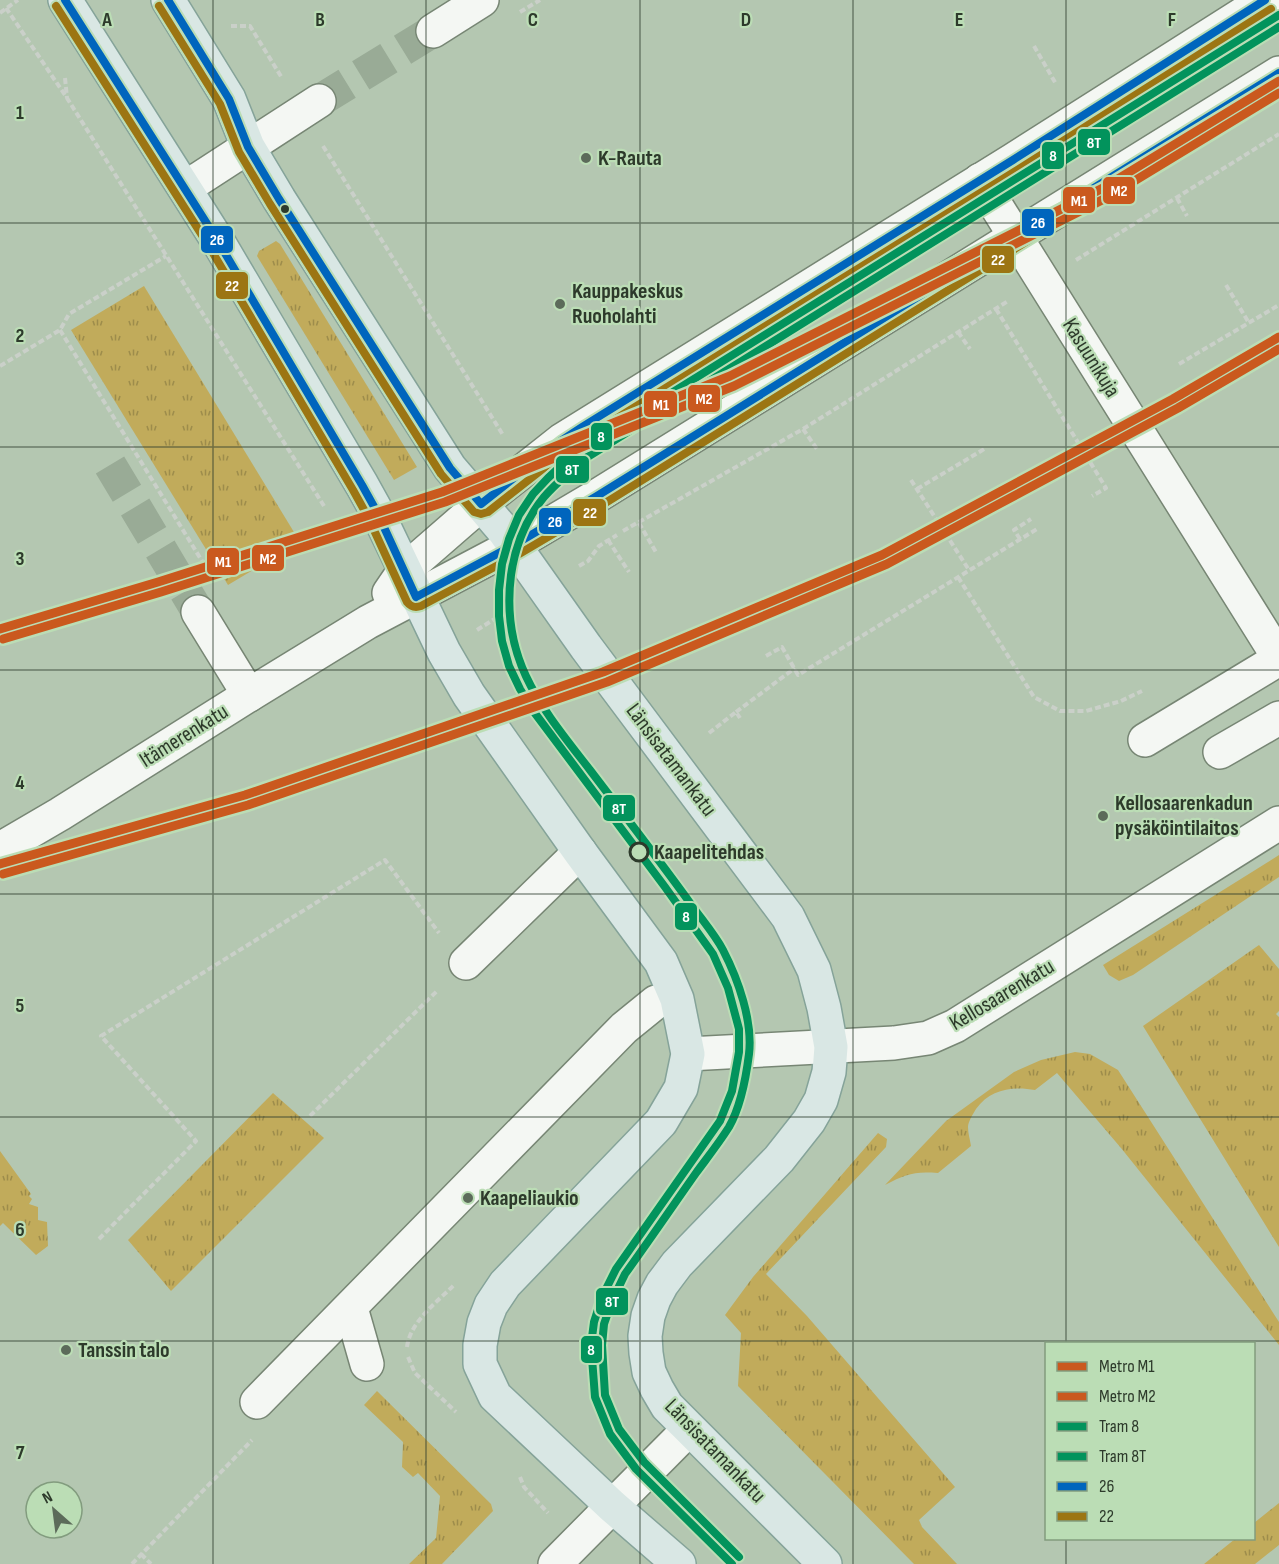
<svg xmlns="http://www.w3.org/2000/svg" width="1279" height="1564" viewBox="0 0 1279 1564" font-family="'Sofia Sans Condensed',sans-serif">
<style>
.grass{fill:url(#grass-tufts)}
.lines{fill:none;stroke-linecap:round;stroke-linejoin:round}
.minor-tunnel{stroke:#99ab96;stroke-width:33;stroke-dasharray:33 16;stroke-linecap:butt}
.minor-casing{stroke:#778674;stroke-width:36}
.major-casing{stroke:#85a399;stroke-width:36}
.path{stroke:#cad0c9;stroke-width:4;stroke-dasharray:6 3;stroke-linecap:butt}
.minor{stroke:#f4f7f3;stroke-width:33}
.major{stroke:#d9e7e4;stroke-width:33}
.bus-1-casing{stroke:#bbddb5;stroke-width:12}
.bus-2-casing{stroke:#bbddb5;stroke-width:12}
.bus-1{stroke:#0065bd;stroke-width:8}
.bus-2{stroke:#9c7513;stroke-width:8}
.tram-1-casing{stroke:#bbddb5;stroke-width:12}
.tram-2-casing{stroke:#bbddb5;stroke-width:12}
.tram-1{stroke:#02935c;stroke-width:8}
.tram-2{stroke:#02935c;stroke-width:8}
.metro-1-casing{stroke:#bbddb5;stroke-width:14}
.metro-2-casing{stroke:#bbddb5;stroke-width:14}
.metro-1{stroke:#ca591e;stroke-width:9}
.metro-2{stroke:#ca591e;stroke-width:9}
.grid{fill:none;stroke:#2d3a2b;stroke-width:1.5;stroke-opacity:0.55}
.poi-dot{fill:#5c6b5a;stroke:#bbddb5;stroke-width:2}
.bus-dot{fill:#2d3a2b;stroke:#bbddb5;stroke-width:2}
.stop-dot{fill:#bbddb5;stroke:#2d3a2b;stroke-width:3}
.labels{text-anchor:middle;dominant-baseline:central;stroke-width:4.5;stroke-linejoin:round;paint-order:stroke}
.poi-label{font-size:22px;font-weight:bold;fill:#2d3a2b;stroke:#bbddb5;text-anchor:start}
.street-label{font-size:22px;fill:#2d3a2b;stroke:#bbddb5}
.stop-label{font-size:22px;font-weight:bold;fill:#2d3a2b;stroke:#bbddb5;text-anchor:start}
.grid-label{font-size:20px;text-anchor:middle;font-weight:bold;fill:#2d3a2b;stroke:#bbddb5;stroke-width:4.5;stroke-linejoin:round;paint-order:stroke}
.line-badge{stroke:#bbddb5;stroke-width:2}
.badge-label{font-size:16px;text-anchor:middle;font-weight:bold;fill:#fff}
</style>
<defs>
<pattern id="grass-tufts" width="24" height="20" patternUnits="userSpaceOnUse" patternTransform="scale(1.5)"><rect width="24" height="20" fill="#c1ab5b"/><path d="M3 7l-1-3M5 7V3M7 7l1-3M15 17l-1-3M17 17v-4M19 17l1-3" fill="none" stroke="#9d8c4b"/></pattern>
</defs>
<rect width="100%" height="100%" fill="#b4c7b1"/>
<!-- grass -->
<g class="grass">
<path d="M 276,241 L 280,244 L 417,467 L 394,480 L 257,256 L 259,251 Z"/>
<path d="M 144,286 L 300,542 L 228,585 L 71,330 Z"/>
<path d="M 1279,855 L 1279,877 L 1133,975 L 1119,981 L 1109,975 L 1103,965 Z"/>
<path d="M 1259,945 L 1279,969 L 1279,1011 L 1276,1014 L 1279,1017 L 1279,1247 L 1143,1026 Z"/>
<path d="M 1075,1052 L 1090,1054 L 1118,1070 L 1279,1322 L 1279,1345 L 1121,1148 L 1057,1073 L 1035,1090 C 1013,1086 990,1089 976,1109 C 973,1114 968,1122 968,1127 C 968,1133 970,1140 971,1146 L 938,1173 C 914,1171 906,1174 885,1185 L 946,1121 L 1014,1072 L 1041,1060 Z"/>
<path d="M 273,1093 L 324,1138 L 171,1291 L 128,1240 Z"/>
<path d="M 878,1133 L 887,1139 L 886,1147 L 766,1274 L 807,1316 L 955,1487 L 919,1520 L 922,1527 L 957,1564 L 914,1564 L 738,1386 L 741,1333 L 725,1315 L 753,1277 Z"/>
<path d="M 0,1151 L 31,1194 L 29,1196 L 32,1199 L 29,1204 L 38,1207 L 38,1220 L 47,1222 L 48,1246 L 36,1255 L 3,1223 L 0,1226 Z"/>
<path d="M 377,1391 L 491,1504 L 493,1511 L 442,1564 L 409,1564 L 436,1538 L 440,1496 L 418,1473 L 413,1477 L 402,1467 L 403,1442 L 364,1405 Z"/>
<path d="M 1279,1503 L 1279,1545 L 1255,1564 L 1204,1564 L 1235,1539 L 1254,1538 L 1254,1523 Z"/>
</g>
<g class="lines">
<!-- minor-tunnel -->
<g class="minor-tunnel">
<path d="M 319,101 L 433,31"/>
<path d="M 110,465 L 198,612"/>
</g>
<defs>
<g id="minor">
<path d="M 433,31 L 482,0"/>
<path d="M 980,180 L 1279,658"/>
<path d="M 185,188 L 319,101"/>
<path d="M 389,593 L 404,571 L 481,504 L 562,440 L 1013,160 L 1265,0"/>
<path d="M 198,612 L 249,695"/>
<path d="M 1145,740 L 1279,659"/>
<path d="M 1220,752 L 1279,718"/>
<path d="M 0,849 L 60,814 L 249,695 L 368,622 L 514,545 L 597,496 L 1279,73"/>
<path d="M 466,963 L 580,852"/>
<path d="M 688,1054 L 894,1043 L 928,1038 L 955,1026 L 1279,823"/>
<path d="M 351,1308 L 367,1364"/>
<path d="M 257,1402 L 624,1028 L 656,1002"/>
<path d="M 555,1564 L 689,1429"/>
</g>
<g id="major">
<path d="M 65,0 L 216,238 L 362,485 L 377,512 L 444,652 L 469,695 L 580,852 L 661,962 L 677,999 L 688,1054 L 681,1088 L 661,1122 L 505,1284 L 491,1305 L 484,1323 L 480,1345 L 480,1364 L 495,1396 L 612,1506 L 679,1564"/>
<path d="M 168,0 L 229,99 L 248,147 L 279,199 L 450,468 L 504,531 L 586,647 L 788,917 L 814,970 L 824,1008 L 831,1047 L 829,1072 L 821,1100 L 809,1121 L 779,1159 L 677,1264 L 662,1284 L 654,1299 L 648,1316 L 645,1336 L 646,1353 L 649,1372 L 657,1389 L 667,1406 L 825,1564"/>
</g>
</defs>
<!-- minor casing -->
<use href="#minor" class="minor-casing"/>
<!-- major casing -->
<use href="#major" class="major-casing"/>
<!-- path -->
<g class="path">
<path d="M 6,8 L 67,98 L 324,506"/>
<path d="M 520,12 L 540,0"/>
<path d="M 0,13 L 18,0"/>
<path d="M 231,26 L 250,26 L 282,78"/>
<path d="M 1034,46 L 1056,84"/>
<path d="M 65,78 L 67,98"/>
<path d="M 323,146 L 503,435"/>
<path d="M 1177,198 L 1187,216"/>
<path d="M 1076,260 L 1279,134"/>
<path d="M 1226,285 L 1249,323"/>
<path d="M 996,309 L 1106,488 L 1092,496"/>
<path d="M 60,330 L 210,574"/>
<path d="M 958,332 L 970,349"/>
<path d="M 1179,364 L 1279,305"/>
<path d="M 0,366 L 60,330 L 69,314 L 166,256"/>
<path d="M 803,429 L 817,449"/>
<path d="M 911,480 L 969,570"/>
<path d="M 917,489 L 986,448"/>
<path d="M 639,523 L 657,554"/>
<path d="M 623,531 L 803,429 L 1008,301"/>
<path d="M 1020,539 L 1014,530 L 1031,519"/>
<path d="M 608,540 L 629,572"/>
<path d="M 579,566 L 588,561 L 599,546 L 617,535"/>
<path d="M 958,577 L 1034,697 L 1060,711 L 1086,711 L 1121,701 L 1142,691"/>
<path d="M 477,630 L 509,610"/>
<path d="M 766,656 L 782,647 L 798,675 L 1037,529"/>
<path d="M 736,712 L 795,668"/>
<path d="M 709,733 L 736,712 L 740,718"/>
<path d="M 310,1116 L 438,990"/>
<path d="M 99,1239 L 196,1141 L 101,1036 L 385,860 L 439,933"/>
<path d="M 407,1347 C 410,1322 437,1302 454,1285"/>
<path d="M 408,1357 L 415,1373 L 456,1412"/>
<path d="M 520,1477 L 524,1487 L 548,1513"/>
<path d="M 141,1554 L 151,1564"/>
<path d="M 132,1564 L 252,1440"/>
</g>
<!-- minor -->
<use href="#minor" class="minor"/>
<!-- major -->
<use href="#major" class="major"/>
<defs>
<g id="bus-1">
<path d="M 65,0 L 216,238 L 362,485 L 377,512 L 416,597 L 514,545 L 597,496 L 1279,73"/>
<path d="M 168,0 L 229,99 L 248,147 L 279,199 L 450,468 L 481,504 L 562,440 L 582,427 L 1013,160 L 1265,0"/>
</g>
<g id="bus-2">
<path d="M 56,6 L 207,243 L 353,490 L 368,517 L 407,602 C 411,607 415,608 421,606 L 519,554 L 602,505 L 1279,85"/>
<path d="M 159,6 L 220,104 L 239,152 L 270,204 L 441,474 L 474,512 L 481,514 L 488,512 L 568,449 L 588,436 L 1019,169 L 1271,9"/>
</g>
</defs>
<!-- bus-1 casing -->
<use href="#bus-1" class="bus-1-casing"/>
<!-- bus-2 casing -->
<use href="#bus-2" class="bus-2-casing"/>
<!-- bus-1 -->
<use href="#bus-1" class="bus-1"/>
<!-- bus-2 -->
<use href="#bus-2" class="bus-2"/>
<defs>
<path id="tram-1" d="M 732,1564 L 636,1469 L 610,1434 L 595,1397 L 591,1345 L 594,1322 L 602,1297 L 616,1269 L 720,1121 L 732,1091 L 739,1052 L 739,1029 L 728,988 L 713,954 L 665,887 L 534,712 L 520,689 L 509,666 L 502,641 L 499,616 L 499,590 L 502,564 L 509,539 L 519,515 L 533,494 L 548,478 L 575,453 L 1279,15"/>
<path id="tram-2" d="M 739,1557 L 644,1462 L 619,1429 L 605,1395 L 602,1345 L 604,1324 L 612,1301 L 625,1274 C 649,1241 672,1207 696,1173 C 707,1158 719,1143 729,1127 C 741,1106 746,1078 749,1054 C 753,1021 738,979 723,950 C 715,935 703,921 693,907 C 660,861 625,816 590,770 C 542,708 500,660 511,575 C 515,547 526,519 544,497 C 555,484 569,473 581,461 L 1279,27"/>
</defs>
<!-- tram-1 casing -->
<use href="#tram-1" class="tram-1-casing"/>
<!-- tram-2 casing -->
<use href="#tram-2" class="tram-2-casing"/>
<!-- tram-1 -->
<use href="#tram-1" class="tram-1"/>
<!-- tram-2 -->
<use href="#tram-2" class="tram-2"/>
<defs>
<g id="metro-1">
<path d="M 0,629 L 158,582 L 442,492 L 730,376 L 1103,188 L 1279,81"/>
<path d="M 0,864 L 245,795 L 603,672 L 882,555 L 1173,399 L 1279,337"/>
</g>
<g id="metro-2">
<path d="M 3,639 L 161,592 L 445,502 L 734,386 L 1108,197 L 1279,93"/>
<path d="M 3,874 L 248,805 L 607,682 L 887,564 L 1178,408 L 1279,349"/>
</g>
</defs>
<!-- metro-1 casing -->
<use href="#metro-1" class="metro-1-casing"/>
<!-- metro-2 casing -->
<use href="#metro-2" class="metro-2-casing"/>
<!-- metro-1 -->
<use href="#metro-1" class="metro-1"/>
<!-- metro-2 -->
<use href="#metro-2" class="metro-2"/>
</g>
<!-- grid -->
<path class="grid" d="M 213,0 L 213,1564M 426,0 L 426,1564M 640,0 L 640,1564M 853,0 L 853,1564M 1066,0 L 1066,1344M 0,223 L 1279,223M 0,447 L 1279,447M 0,670 L 1279,670M 0,894 L 1279,894M 0,1117 L 1279,1117M 0,1341 L 1279,1341M 1066,1538 L 1066,1564"/>
<!-- markers -->
<g class="poi-dot">
<circle cx="586" cy="158" r="6"/>
<circle cx="560" cy="304" r="6"/>
<circle cx="1103" cy="816" r="6"/>
<circle cx="468" cy="1198" r="6"/>
<circle cx="66" cy="1350" r="6"/>
</g>
<circle class="bus-dot" cx="285" cy="209" r="5"/>
<circle class="stop-dot" cx="639" cy="852" r="9"/>
<g class="labels">
<!-- poi labels -->
<g class="poi-label">
<text x="598" y="158">K-Rauta</text>
<text x="572" y="291">Kauppakeskus<tspan x="572" dy="25">Ruoholahti</tspan></text>
<text x="1115" y="803">Kellosaarenkadun<tspan x="1115" dy="25">pysäköintilaitos</tspan></text>
<text x="480" y="1198">Kaapeliaukio</text>
<text x="78" y="1350">Tanssin talo</text>
</g>
<!-- street labels -->
<g class="street-label">
<text transform="translate(1091 358) rotate(58)">Kasuunikuja</text>
<text transform="translate(184 736) rotate(-32)">Itämerenkatu</text>
<text transform="translate(671 760) rotate(53)">Länsisatamankatu</text>
<text transform="translate(1002 995) rotate(-31)">Kellosaarenkatu</text>
<text transform="translate(715 1451) rotate(46)">Länsisatamankatu</text>
</g>
<!-- stop labels -->
<g class="stop-label">
<text x="654" y="852">Kaapelitehdas</text>
</g>
</g>
<g class="grid-label">
<text x="107" y="26">A</text>
<text x="320" y="26">B</text>
<text x="533" y="26">C</text>
<text x="746" y="26">D</text>
<text x="959" y="26">E</text>
<text x="1172" y="26">F</text>
<text x="20" y="119">1</text>
<text x="20" y="342">2</text>
<text x="20" y="565">3</text>
<text x="20" y="789">4</text>
<text x="20" y="1012">5</text>
<text x="20" y="1236">6</text>
<text x="20" y="1459">7</text>
</g>
<g class="line-badge">
<rect x="1077" y="128" width="34" height="28" rx="6" fill="#02935c"/>
<rect x="1041" y="141" width="24" height="29" rx="6" fill="#02935c"/>
<rect x="1102" y="176" width="34" height="29" rx="6" fill="#ca591e"/>
<rect x="1062" y="186" width="34" height="28" rx="6" fill="#ca591e"/>
<rect x="1021" y="208" width="34" height="29" rx="6" fill="#0065bd"/>
<rect x="200" y="225" width="34" height="29" rx="6" fill="#0065bd"/>
<rect x="981" y="245" width="34" height="29" rx="6" fill="#9c7513"/>
<rect x="215" y="271" width="34" height="29" rx="6" fill="#9c7513"/>
<rect x="687" y="384" width="34" height="29" rx="6" fill="#ca591e"/>
<rect x="643" y="390" width="35" height="28" rx="6" fill="#ca591e"/>
<rect x="590" y="422" width="23" height="29" rx="6" fill="#02935c"/>
<rect x="555" y="455" width="35" height="29" rx="6" fill="#02935c"/>
<rect x="572" y="498" width="35" height="29" rx="6" fill="#9c7513"/>
<rect x="538" y="507" width="34" height="28" rx="6" fill="#0065bd"/>
<rect x="251" y="544" width="34" height="28" rx="6" fill="#ca591e"/>
<rect x="206" y="547" width="34" height="29" rx="6" fill="#ca591e"/>
<rect x="602" y="794" width="34" height="28" rx="6" fill="#02935c"/>
<rect x="674" y="902" width="24" height="29" rx="6" fill="#02935c"/>
<rect x="595" y="1287" width="34" height="29" rx="6" fill="#02935c"/>
<rect x="580" y="1335" width="23" height="29" rx="6" fill="#02935c"/>
</g>
<g class="badge-label">
<text x="1094" y="148">8T</text>
<text x="1053" y="161">8</text>
<text x="1119" y="196">M2</text>
<text x="1079" y="206">M1</text>
<text x="1038" y="228">26</text>
<text x="217" y="245">26</text>
<text x="998" y="265">22</text>
<text x="232" y="291">22</text>
<text x="704" y="404">M2</text>
<text x="661" y="410">M1</text>
<text x="601" y="442">8</text>
<text x="572" y="475">8T</text>
<text x="590" y="518">22</text>
<text x="555" y="527">26</text>
<text x="268" y="564">M2</text>
<text x="223" y="567">M1</text>
<text x="619" y="814">8T</text>
<text x="686" y="922">8</text>
<text x="612" y="1307">8T</text>
<text x="591" y="1355">8</text>
</g>
<!-- legend -->
<rect x="1045" y="1342" width="210" height="198" fill="#bbddb5" stroke="#829c7e" stroke-width="1.5"/>
<rect x="1057" y="1362" width="30" height="9" fill="#ca591e" stroke="#829c7e" stroke-width="1.5"/>
<text x="1099" y="1372" font-size="18" fill="#2d3a2b">Metro M1</text>
<rect x="1057" y="1392" width="30" height="9" fill="#ca591e" stroke="#829c7e" stroke-width="1.5"/>
<text x="1099" y="1402" font-size="18" fill="#2d3a2b">Metro M2</text>
<rect x="1057" y="1422" width="30" height="9" fill="#02935c" stroke="#829c7e" stroke-width="1.5"/>
<text x="1099" y="1432" font-size="18" fill="#2d3a2b">Tram 8</text>
<rect x="1057" y="1452" width="30" height="9" fill="#02935c" stroke="#829c7e" stroke-width="1.5"/>
<text x="1099" y="1462" font-size="18" fill="#2d3a2b">Tram 8T</text>
<rect x="1057" y="1482" width="30" height="9" fill="#0065bd" stroke="#829c7e" stroke-width="1.5"/>
<text x="1099" y="1492" font-size="18" fill="#2d3a2b">26</text>
<rect x="1057" y="1512" width="30" height="9" fill="#9c7513" stroke="#829c7e" stroke-width="1.5"/>
<text x="1099" y="1522" font-size="18" fill="#2d3a2b">22</text>
<!-- north arrow -->
<g transform="translate(54 1510) rotate(332)"><circle r="28" fill="#bbddb5" stroke="#829c7e" stroke-width="1.5"/>
<path d="M0-4.5L10 22L0 15L-10 22Z" fill="#5c6b5a"/>
<text y="-9" font-size="16" font-weight="bold" text-anchor="middle" fill="#2d3a2b">N</text>
</g>
</svg>
